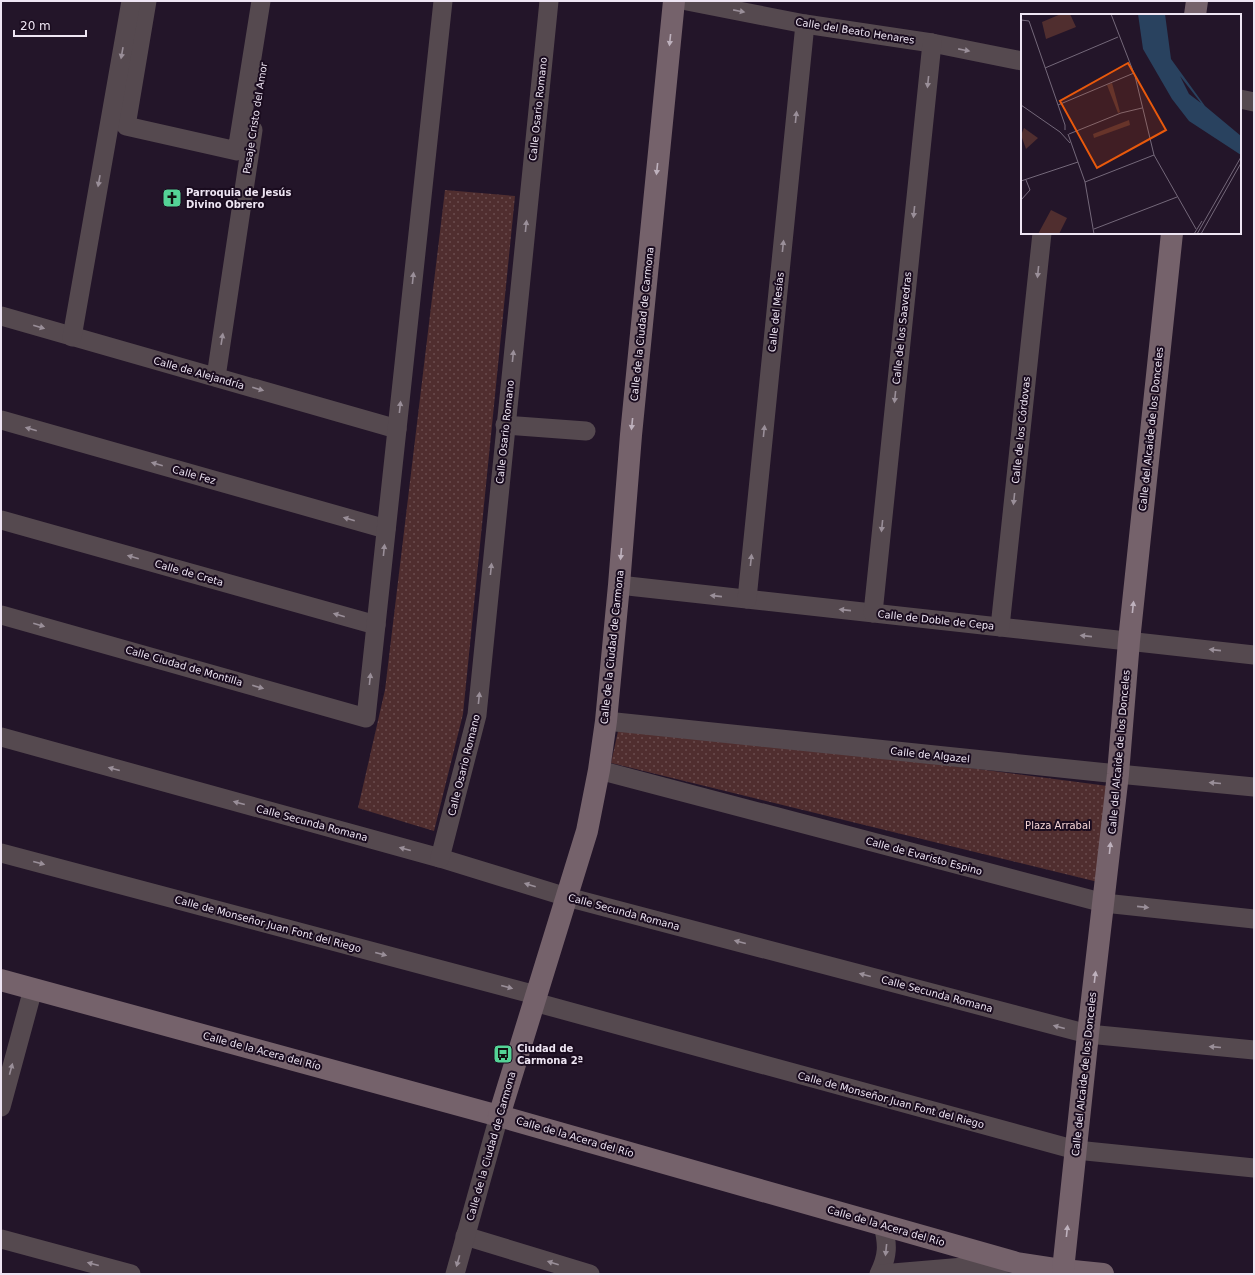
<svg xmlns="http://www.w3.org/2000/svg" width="1255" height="1275" viewBox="0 0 1255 1275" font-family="'DejaVu Sans',sans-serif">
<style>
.grass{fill:url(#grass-dots)}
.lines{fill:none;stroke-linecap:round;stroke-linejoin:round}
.street{stroke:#55494f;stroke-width:19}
.secondary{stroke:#75626b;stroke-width:22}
.oneway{fill:#9a8f99}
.oneway2{fill:#beb1bd}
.labels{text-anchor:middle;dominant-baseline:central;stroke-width:4;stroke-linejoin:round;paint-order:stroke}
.street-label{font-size:10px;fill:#eee5f3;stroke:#1a0c1f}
.poi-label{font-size:10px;font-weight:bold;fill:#eee5f3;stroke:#1a0c1f;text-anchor:start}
.park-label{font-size:10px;fill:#f7d7d7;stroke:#1a0c1f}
.inset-road{fill:none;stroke:#74687a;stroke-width:1}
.view{fill:#e8590c;fill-opacity:0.15;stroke:#e8590c;stroke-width:2}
.inset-edge{fill:none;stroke:#eee5f3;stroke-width:2}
</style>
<defs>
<pattern id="grass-dots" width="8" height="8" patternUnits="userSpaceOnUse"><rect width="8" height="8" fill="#502e2f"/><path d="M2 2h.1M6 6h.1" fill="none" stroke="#6a4c4e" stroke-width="1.8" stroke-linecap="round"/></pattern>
</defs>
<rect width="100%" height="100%" fill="#231529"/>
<!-- grass -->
<g class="grass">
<path d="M 445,190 L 515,196 L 463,714 L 434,831 L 358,808 L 385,690 Z"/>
<path d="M 620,722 L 1108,786 L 1098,882 L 611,763 Z"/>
</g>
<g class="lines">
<!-- street -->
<g class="street">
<path d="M 147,1 L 126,126 L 237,151 L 261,1"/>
<path d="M 687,1 L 805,24 L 932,43 L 1022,61"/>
<path d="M 1240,99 L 1254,102"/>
<path d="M 1,316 L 397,429"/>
<path d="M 72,337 L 131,1"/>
<path d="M 216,377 L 253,130"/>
<path d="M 1,420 L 386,529"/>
<path d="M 505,425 L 586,431"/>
<path d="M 1,520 L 376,625"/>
<path d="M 619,585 L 1254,655"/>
<path d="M 747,599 L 805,24"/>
<path d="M 873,613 L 932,43"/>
<path d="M 1,615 L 366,718 L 443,1"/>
<path d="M 1000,627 L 1042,233"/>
<path d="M 606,721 L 1118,774 L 1254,787"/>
<path d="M 1,737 L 440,858 L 567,897 L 1088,1034 L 1254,1050"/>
<path d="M 599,770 L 1104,903 L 1254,919"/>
<path d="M 1,853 L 536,995"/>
<path d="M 440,858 L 477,715 L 549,1"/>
<path d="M 534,1002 L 1076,1150 L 1254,1168"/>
<path d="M 1,1107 L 33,989"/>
<path d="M 465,1236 L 590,1274"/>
<path d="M 1,1239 L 131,1274"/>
<path d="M 455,1274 L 499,1116"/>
<path d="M 879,1274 C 888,1256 888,1245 883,1225"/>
<path d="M 881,1274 L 1011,1263"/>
</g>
<!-- secondary -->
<g class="secondary">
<path d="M 1195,15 L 1197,1"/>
<path d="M 1,980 L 499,1116 L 1017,1263 L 1063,1270 L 1103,1274"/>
<path d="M 499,1116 L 587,831 L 599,770 L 606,721 L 619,585 L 631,435 L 674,1"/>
<path d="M 1063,1270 L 1088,1034 L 1118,774 L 1129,641 L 1172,233"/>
</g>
</g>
<!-- one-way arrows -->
<defs><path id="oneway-solid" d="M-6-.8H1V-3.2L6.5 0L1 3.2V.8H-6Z"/></defs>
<g class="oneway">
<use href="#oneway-solid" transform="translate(739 11) rotate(11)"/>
<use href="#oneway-solid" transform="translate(964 50) rotate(11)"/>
<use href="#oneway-solid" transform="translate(122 53) rotate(100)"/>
<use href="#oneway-solid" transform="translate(928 82) rotate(96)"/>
<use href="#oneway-solid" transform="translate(796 117) rotate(-84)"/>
<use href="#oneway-solid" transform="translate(99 181) rotate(100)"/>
<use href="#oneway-solid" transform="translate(914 212) rotate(96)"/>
<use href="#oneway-solid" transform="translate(526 226) rotate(-84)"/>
<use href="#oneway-solid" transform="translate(783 246) rotate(-84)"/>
<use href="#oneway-solid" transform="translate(1038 272) rotate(96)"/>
<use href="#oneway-solid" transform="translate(413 278) rotate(-84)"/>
<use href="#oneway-solid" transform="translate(39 327) rotate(16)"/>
<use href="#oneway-solid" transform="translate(222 339) rotate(-81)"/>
<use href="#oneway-solid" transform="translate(513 356) rotate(-84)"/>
<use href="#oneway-solid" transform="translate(258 389) rotate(16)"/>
<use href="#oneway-solid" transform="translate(895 397) rotate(96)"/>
<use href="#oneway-solid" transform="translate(400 407) rotate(-84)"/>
<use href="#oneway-solid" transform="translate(31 429) rotate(-164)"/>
<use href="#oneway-solid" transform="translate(764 431) rotate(-84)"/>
<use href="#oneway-solid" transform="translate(157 464) rotate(-164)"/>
<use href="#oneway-solid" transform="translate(1014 499) rotate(96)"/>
<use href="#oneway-solid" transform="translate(349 519) rotate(-164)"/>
<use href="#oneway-solid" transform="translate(882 526) rotate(96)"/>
<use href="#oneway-solid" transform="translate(384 550) rotate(-84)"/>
<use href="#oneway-solid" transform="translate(133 557) rotate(-164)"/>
<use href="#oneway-solid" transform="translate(751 560) rotate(-84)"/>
<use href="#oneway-solid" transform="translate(491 569) rotate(-84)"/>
<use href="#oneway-solid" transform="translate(716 596) rotate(-174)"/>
<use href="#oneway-solid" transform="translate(845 610) rotate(-174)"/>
<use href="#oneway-solid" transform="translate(339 615) rotate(-164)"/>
<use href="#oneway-solid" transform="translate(39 625) rotate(16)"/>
<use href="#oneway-solid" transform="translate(1086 636) rotate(-174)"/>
<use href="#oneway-solid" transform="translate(1215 650) rotate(-174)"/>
<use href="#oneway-solid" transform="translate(370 679) rotate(-84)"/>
<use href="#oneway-solid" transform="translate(258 687) rotate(16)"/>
<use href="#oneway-solid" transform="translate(479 698) rotate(-84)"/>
<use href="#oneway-solid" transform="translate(114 769) rotate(-165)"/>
<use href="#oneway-solid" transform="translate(1215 783) rotate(-175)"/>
<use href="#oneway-solid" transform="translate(239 803) rotate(-165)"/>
<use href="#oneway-solid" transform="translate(405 849) rotate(-165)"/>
<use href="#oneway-solid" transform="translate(39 863) rotate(15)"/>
<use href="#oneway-solid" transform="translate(530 885) rotate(-163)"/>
<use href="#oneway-solid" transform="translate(1143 907) rotate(6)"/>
<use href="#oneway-solid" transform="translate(740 942) rotate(-165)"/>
<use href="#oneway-solid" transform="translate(381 954) rotate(15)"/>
<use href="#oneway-solid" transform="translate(865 975) rotate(-165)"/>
<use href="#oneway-solid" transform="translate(507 987) rotate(15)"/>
<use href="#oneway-solid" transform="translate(1059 1027) rotate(-165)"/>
<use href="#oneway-solid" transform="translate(1215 1047) rotate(-175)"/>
<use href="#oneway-solid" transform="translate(11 1069) rotate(-75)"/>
<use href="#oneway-solid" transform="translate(886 1250) rotate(96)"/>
<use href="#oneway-solid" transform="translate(458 1261) rotate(106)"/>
<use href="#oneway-solid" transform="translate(553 1263) rotate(-163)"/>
<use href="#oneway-solid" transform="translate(93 1264) rotate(-165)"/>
</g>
<g class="oneway2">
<use href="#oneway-solid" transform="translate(670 40) rotate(96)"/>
<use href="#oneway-solid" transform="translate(657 169) rotate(96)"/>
<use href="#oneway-solid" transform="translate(632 424) rotate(96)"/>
<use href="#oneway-solid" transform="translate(621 554) rotate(95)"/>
<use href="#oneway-solid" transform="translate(1133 607) rotate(-84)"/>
<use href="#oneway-solid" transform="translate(1110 848) rotate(-84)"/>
<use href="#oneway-solid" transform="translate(1095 977) rotate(-83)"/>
<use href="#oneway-solid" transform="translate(1067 1231) rotate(-84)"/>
</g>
<!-- icons -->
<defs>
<symbol id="church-square" viewBox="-11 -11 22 22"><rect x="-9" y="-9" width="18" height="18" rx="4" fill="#54d396" stroke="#1a0c1f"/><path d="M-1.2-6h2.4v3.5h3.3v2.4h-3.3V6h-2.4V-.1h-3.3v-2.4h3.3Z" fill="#111"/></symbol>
<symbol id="bus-square" viewBox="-11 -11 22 22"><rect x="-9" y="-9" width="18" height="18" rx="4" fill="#54d396" stroke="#1a0c1f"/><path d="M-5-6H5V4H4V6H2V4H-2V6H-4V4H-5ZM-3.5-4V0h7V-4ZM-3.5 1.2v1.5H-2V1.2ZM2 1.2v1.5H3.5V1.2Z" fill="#111"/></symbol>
</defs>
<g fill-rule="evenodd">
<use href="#church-square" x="161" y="187" width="22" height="22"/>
<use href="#bus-square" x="492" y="1043" width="22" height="22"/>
</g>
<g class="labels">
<!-- street labels -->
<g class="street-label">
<text transform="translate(855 31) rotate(9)">Calle del Beato Henares</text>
<text transform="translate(538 109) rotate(-84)">Calle Osario Romano</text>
<text transform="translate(255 118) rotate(-81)">Pasaje Cristo del Amor</text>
<text transform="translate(776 312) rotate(-84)">Calle del Mesías</text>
<text transform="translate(642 324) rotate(-84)">Calle de la Ciudad de Carmona</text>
<text transform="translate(902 328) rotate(-84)">Calle de los Saavedras</text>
<text transform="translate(199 373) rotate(16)">Calle de Alejandría</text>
<text transform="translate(1151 429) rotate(-84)">Calle del Alcaide de los Donceles</text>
<text transform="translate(1021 430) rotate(-84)">Calle de los Córdovas</text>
<text transform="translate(505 432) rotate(-84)">Calle Osario Romano</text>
<text transform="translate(194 475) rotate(16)">Calle Fez</text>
<text transform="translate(189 573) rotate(16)">Calle de Creta</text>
<text transform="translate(936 620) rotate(6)">Calle de Doble de Cepa</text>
<text transform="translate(612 647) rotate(-84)">Calle de la Ciudad de Carmona</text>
<text transform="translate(184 666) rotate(16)">Calle Ciudad de Montilla</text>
<text transform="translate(1119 752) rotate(-85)">Calle del Alcaide de los Donceles</text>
<text transform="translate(930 755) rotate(6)">Calle de Algazel</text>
<text transform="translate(464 765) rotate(-76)">Calle Osario Romano</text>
<text transform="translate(312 823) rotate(15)">Calle Secunda Romana</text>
<text transform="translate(924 856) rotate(15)">Calle de Evaristo Espino</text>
<text transform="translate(624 912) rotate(15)">Calle Secunda Romana</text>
<text transform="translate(268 924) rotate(15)">Calle de Monseñor Juan Font del Riego</text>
<text transform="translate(937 994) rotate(15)">Calle Secunda Romana</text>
<text transform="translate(262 1051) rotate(15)">Calle de la Acera del Río</text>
<text transform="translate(1084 1074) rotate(-84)">Calle del Alcaide de los Donceles</text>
<text transform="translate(891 1100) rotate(15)">Calle de Monseñor Juan Font del Riego</text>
<text transform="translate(575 1137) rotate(16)">Calle de la Acera del Río</text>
<text transform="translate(491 1146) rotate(-74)">Calle de la Ciudad de Carmona</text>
<text transform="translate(886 1226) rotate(16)">Calle de la Acera del Río</text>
</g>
<!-- poi labels -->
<g class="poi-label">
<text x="186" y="192">Parroquia de Jesús<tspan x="186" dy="12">Divino Obrero</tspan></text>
<text x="517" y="1048">Ciudad de<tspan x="517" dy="12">Carmona 2ª</tspan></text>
</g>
<!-- park labels -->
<g class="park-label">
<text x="1058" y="825">Plaza Arrabal</text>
</g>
</g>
<!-- overview -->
<g transform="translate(1021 14)">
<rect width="220" height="220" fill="#231529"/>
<path d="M 91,69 L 99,98 L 97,99 L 86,71 ZM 108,106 L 109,111 L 73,124 L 72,120 Z" fill="#502e2f"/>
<path d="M 3,114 L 17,124 L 5,135 L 0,121 Z" fill="#502e2f"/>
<path d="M 40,0 L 49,0 L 55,13 L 25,25 L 21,8 ZM 30,196 L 46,204 L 38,220 L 17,220 Z" fill="#502e2f"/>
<path d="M 117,0 L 144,0 L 150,45 L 184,92 L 220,122 L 220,141 L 168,107 L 151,85 L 122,35 ZM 159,62 L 180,89 L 168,80 Z" fill="#29425f" fill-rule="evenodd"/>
<path class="inset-road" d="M 90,0 L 114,62 L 133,141 L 175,215M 0,6 L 8,7 L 44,111 L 44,116M 24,54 L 97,23M 0,91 L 39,118 L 49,129M 37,91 L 113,59M 47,120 L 64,168 L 73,220M 48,120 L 100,99 L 121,94M 0,167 L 57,148M 64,168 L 133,141M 0,186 L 9,176 L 5,166M 73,215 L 156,183M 173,220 L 181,207M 176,220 L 220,143M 180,220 L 220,149"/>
<path class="view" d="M 107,49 L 145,116 L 76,154 L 39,87 Z"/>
<rect width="220" height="220" class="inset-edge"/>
</g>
<!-- border -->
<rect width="1255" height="1275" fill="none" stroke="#eee5f3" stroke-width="4"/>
<!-- scale -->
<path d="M14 30v6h72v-6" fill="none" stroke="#eee5f3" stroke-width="2"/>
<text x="20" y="30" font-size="12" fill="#eee5f3" stroke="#1a0c1f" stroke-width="3" paint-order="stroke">20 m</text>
</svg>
